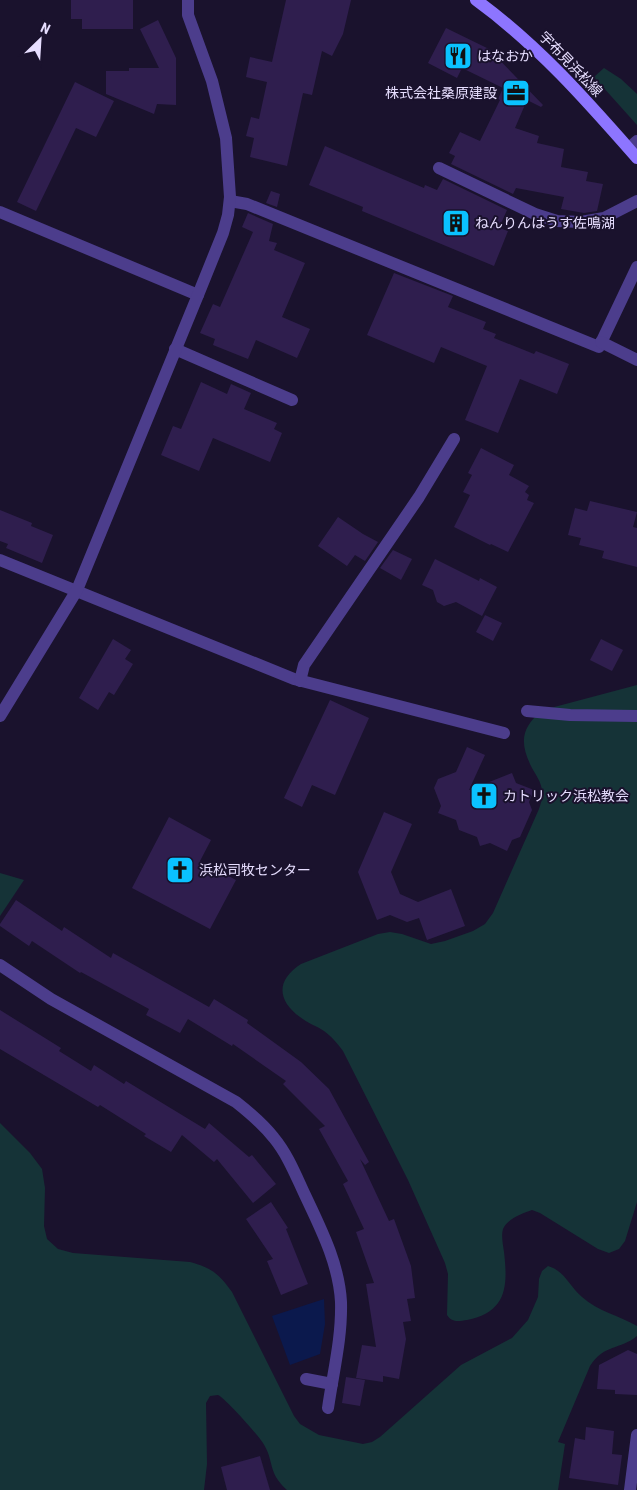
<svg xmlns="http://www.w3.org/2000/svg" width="637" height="1490" viewBox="0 0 637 1490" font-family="'Roboto Condensed','Noto Sans JP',sans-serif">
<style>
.green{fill:#153337}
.water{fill:#0b194d}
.building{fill:#2f1e4e}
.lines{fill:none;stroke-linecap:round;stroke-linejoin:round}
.street{stroke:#4c3d8c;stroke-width:12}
.secondary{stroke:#8d75ff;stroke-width:12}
.labels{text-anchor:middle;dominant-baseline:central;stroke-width:4;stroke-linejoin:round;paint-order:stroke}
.poi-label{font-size:14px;fill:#e7deff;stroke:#1a122d;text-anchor:start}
.street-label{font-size:14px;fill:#e7deff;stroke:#1a122d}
</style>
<rect width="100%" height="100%" fill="#1a122d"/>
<!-- green -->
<g class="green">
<path d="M 604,68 L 621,79 L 637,94 L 637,125 L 594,77 Z"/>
<path d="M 637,685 L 637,1202 L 625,1241 L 619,1249 L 609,1253 L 598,1249 L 540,1213 L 532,1210 C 523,1213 507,1219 503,1229 C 501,1235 503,1245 504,1252 C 508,1286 507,1312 467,1320 C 459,1321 452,1323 447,1315 L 448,1274 L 445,1263 L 408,1180 L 343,1051 C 337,1043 332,1037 324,1031 C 317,1026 307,1023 300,1017 C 277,1000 276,980 301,964 L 378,934 L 390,932 L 402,934 L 431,944 L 445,941 L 473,931 L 485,924 L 493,913 L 539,809 C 541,803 543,796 542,790 C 541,782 536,775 532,768 C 519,743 521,727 543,710 Z"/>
<path d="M 0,873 L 24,880 L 0,916 Z"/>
<path d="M 0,1123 L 30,1153 L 42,1169 L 45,1188 L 44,1226 L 47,1239 L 58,1249 L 73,1253 L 190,1262 C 212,1268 219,1274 232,1292 L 294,1416 L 300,1424 L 319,1435 L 363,1444 L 372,1442 L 380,1437 L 461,1365 L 512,1338 L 528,1320 L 538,1297 L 539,1279 L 542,1271 L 548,1266 C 565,1271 569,1286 582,1297 C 597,1311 620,1316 637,1326 L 637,1336 C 620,1350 604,1344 590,1366 L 558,1442 L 565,1444 L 558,1490 L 287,1490 C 267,1472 275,1462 263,1443 C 259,1436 224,1397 218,1395 C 215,1395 213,1396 210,1396 L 206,1403 L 207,1464 L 204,1490 L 0,1490 Z"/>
</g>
<!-- water -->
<path class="water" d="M 324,1299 L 325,1324 L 320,1354 L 290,1365 L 272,1316 Z"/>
<!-- building -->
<g class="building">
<path d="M 71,0 L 133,0 L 133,29 L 82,29 L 82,19 L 71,19 Z"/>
<path d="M 286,0 L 351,0 L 343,34 L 332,56 L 322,51 L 312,95 L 303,93 L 287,166 L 250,157 L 254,138 L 246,136 L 251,117 L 259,119 L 267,82 L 246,77 L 250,57 L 272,62 Z"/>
<path d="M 158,20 L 176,58 L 176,105 L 157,104 L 154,114 L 106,94 L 106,71 L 129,71 L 129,68 L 159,68 L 140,29 Z"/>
<path d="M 446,28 L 489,49 L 543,105 L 541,107 L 527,100 L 515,128 L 539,136 L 537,143 L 564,149 L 561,167 L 588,172 L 586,181 L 603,184 L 597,211 L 584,213 L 561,209 L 564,197 L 516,188 L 513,194 L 451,164 L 455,156 L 449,153 L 460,132 L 480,141 L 500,100 L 498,99 L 503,88 L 462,68 L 457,78 L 428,63 Z"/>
<path d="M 75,82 L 114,101 L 96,137 L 76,128 L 36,211 L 17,202 Z"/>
<path d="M 325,146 L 424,188 L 425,185 L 437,190 L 443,179 L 507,210 L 499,228 L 508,231 L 494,266 L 362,211 L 363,207 L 309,185 Z"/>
<path d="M 271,191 L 280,194 L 277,207 L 266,203 Z"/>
<path d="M 248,213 L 273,224 L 269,241 L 277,243 L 274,250 L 305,263 L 282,317 L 310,329 L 297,358 L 256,340 L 248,359 L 213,345 L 215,339 L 200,333 L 213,304 L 220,307 L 253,232 L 242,227 Z"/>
<path d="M 394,273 L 453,296 L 448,307 L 486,322 L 483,329 L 496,334 L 494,338 L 534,354 L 536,351 L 569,364 L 557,394 L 520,379 L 498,433 L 465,420 L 487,366 L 441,347 L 434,363 L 367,335 Z"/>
<path d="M 201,382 L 227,394 L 231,384 L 251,393 L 244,409 L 277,423 L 274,429 L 282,433 L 270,462 L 213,438 L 199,471 L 161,455 L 173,426 L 181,429 Z"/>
<path d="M 481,448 L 514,465 L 509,475 L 529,486 L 525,492 L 529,495 L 527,500 L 534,503 L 508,552 L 491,544 L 490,545 L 454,527 L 470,495 L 463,492 L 472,475 L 468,473 Z"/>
<path d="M 590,501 L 637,512 L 633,527 L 637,528 L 637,567 L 602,558 L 604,551 L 579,545 L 581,538 L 568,535 L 575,508 L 587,511 Z"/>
<path d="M 0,510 L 32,523 L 31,526 L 53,535 L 42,563 L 6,548 L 8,544 L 0,541 Z"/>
<path d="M 338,517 L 363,534 L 378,542 L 365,561 L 355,555 L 347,566 L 318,546 Z"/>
<path d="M 393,550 L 412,559 L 401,580 L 380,568 Z"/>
<path d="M 435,559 L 479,581 L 480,578 L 497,587 L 482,616 L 456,602 L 444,606 L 437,602 L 433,590 L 422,585 Z"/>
<path d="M 485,615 L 502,623 L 493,641 L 476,632 Z"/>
<path d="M 113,639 L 131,650 L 125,659 L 133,664 L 114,695 L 109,692 L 98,710 L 79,698 Z"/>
<path d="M 601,639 L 623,650 L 612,671 L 590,660 Z"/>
<path d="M 330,700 L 369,718 L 335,795 L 312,785 L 302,807 L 284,798 Z"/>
<path d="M 467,747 L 485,755 L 469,790 L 512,773 L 516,783 L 534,790 L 529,802 L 532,810 L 520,837 L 512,840 L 507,851 L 490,843 L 480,846 L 477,837 L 459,830 L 456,820 L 438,813 L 441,806 L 434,788 L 438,779 L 456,772 Z"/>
<path d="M 384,812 L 412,824 L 391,872 L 400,894 L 418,902 L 451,889 L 465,926 L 427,940 L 419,918 L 407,922 L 390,915 L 377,920 L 358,872 Z"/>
<path d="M 169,817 L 211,840 L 200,861 L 236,880 L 210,929 L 132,888 Z"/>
<path d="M 16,900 L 62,931 L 64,927 L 111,958 L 113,953 L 209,1007 L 214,999 L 248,1020 L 247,1023 L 301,1062 L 329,1089 L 369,1162 L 365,1165 L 360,1159 L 389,1221 L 394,1219 L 411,1266 L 415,1298 L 407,1299 L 411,1321 L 403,1322 L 406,1339 L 399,1379 L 383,1376 L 383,1382 L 356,1378 L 362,1345 L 376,1347 L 366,1284 L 374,1283 L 356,1232 L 364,1229 L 343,1184 L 348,1181 L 319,1129 L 325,1126 L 283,1084 L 286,1081 L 233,1044 L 232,1046 L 188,1019 L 180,1033 L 146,1015 L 149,1009 L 81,972 L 80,973 L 32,941 L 29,946 L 0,926 L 0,924 Z"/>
<path d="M 0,1010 L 61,1048 L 59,1051 L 91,1071 L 94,1065 L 124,1084 L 126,1081 L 205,1129 L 209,1123 L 249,1157 L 252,1155 L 276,1184 L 253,1203 L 217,1159 L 214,1162 L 182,1135 L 171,1152 L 144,1136 L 146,1134 L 100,1105 L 98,1107 L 0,1049 Z"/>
<path d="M 271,1202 L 288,1228 L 286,1229 L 308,1284 L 281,1295 L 267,1261 L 273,1259 L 246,1219 Z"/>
<path d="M 628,1350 L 637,1354 L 637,1395 L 615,1394 L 615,1390 L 597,1389 L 599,1365 Z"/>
<path d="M 346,1377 L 365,1380 L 360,1406 L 342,1403 Z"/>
<path d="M 586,1427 L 614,1431 L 612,1454 L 622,1455 L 618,1485 L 569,1478 L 575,1438 L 585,1440 Z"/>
<path d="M 260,1456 L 270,1490 L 227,1490 L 221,1467 Z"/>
</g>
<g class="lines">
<!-- street -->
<g class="street">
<path d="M 629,148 L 637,141"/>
<path d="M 439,168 L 535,214 L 557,221 L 581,222 L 604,218 L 637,201"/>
<path d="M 230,201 L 247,204 L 599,347 L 637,267"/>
<path d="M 0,212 L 198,295"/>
<path d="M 601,342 L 637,360"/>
<path d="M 175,349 L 292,400"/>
<path d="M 0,560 L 294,679 L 504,733"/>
<path d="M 300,681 L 304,665 L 419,497 L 454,439"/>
<path d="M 527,711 L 570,715 L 637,716"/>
<path d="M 0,716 L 77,590 L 198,295 L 223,233 L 228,215 L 230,197 L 226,138 L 212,81 L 188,15 L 188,0"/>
<path d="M 0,965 L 51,999 L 236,1102 C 250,1113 263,1124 274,1138 C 288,1155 296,1176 305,1195 C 321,1229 339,1264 341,1302 C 342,1338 333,1373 328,1408"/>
<path d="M 306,1379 L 332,1384"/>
<path d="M 630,1490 L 637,1435"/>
</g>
<!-- secondary -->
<path class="secondary" d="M 476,0 C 538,45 587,101 637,158"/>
</g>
<!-- icons -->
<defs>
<symbol id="restaurant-square" viewBox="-11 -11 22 22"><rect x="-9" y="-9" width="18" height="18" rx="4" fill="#0ac2ff" stroke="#1a122d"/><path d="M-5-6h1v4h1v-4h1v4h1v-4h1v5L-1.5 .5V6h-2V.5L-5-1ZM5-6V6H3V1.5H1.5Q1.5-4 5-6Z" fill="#111"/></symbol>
<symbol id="office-square" viewBox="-11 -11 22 22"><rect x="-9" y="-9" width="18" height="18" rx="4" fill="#0ac2ff" stroke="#1a122d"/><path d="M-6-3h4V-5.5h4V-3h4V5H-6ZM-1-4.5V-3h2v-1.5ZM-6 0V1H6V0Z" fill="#111"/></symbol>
<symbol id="building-square" viewBox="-11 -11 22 22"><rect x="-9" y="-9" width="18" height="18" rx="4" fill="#0ac2ff" stroke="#1a122d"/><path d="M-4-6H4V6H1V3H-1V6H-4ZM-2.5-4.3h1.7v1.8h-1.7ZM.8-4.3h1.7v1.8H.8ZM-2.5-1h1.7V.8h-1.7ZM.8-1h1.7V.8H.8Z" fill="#111"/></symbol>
<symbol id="church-square" viewBox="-11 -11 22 22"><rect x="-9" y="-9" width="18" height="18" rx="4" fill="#0ac2ff" stroke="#1a122d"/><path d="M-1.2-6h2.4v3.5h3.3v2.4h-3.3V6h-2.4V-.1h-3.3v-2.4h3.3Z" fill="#111"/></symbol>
</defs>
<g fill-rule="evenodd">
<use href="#restaurant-square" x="442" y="40" width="32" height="32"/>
<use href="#office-square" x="500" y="77" width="32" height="32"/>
<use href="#building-square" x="440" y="207" width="32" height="32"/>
<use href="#church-square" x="468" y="780" width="32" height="32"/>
<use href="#church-square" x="164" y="854" width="32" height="32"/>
</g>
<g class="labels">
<!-- poi labels -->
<g class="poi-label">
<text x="477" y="56">はなおか</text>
<text x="497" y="93" text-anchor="end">株式会社桑原建設</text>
<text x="475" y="223">ねんりんはうす佐鳴湖</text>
<text x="503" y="796">カトリック浜松教会</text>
<text x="199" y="870">浜松司牧センター</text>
</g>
<!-- street labels -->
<g class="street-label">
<text transform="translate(571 64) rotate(46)">宇布見浜松線</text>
</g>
</g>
<!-- north arrow -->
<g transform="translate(40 40) rotate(25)" stroke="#1a122d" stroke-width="4" paint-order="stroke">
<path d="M0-4L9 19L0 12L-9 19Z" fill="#e7deff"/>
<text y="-8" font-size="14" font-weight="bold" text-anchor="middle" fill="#e7deff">N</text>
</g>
</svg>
